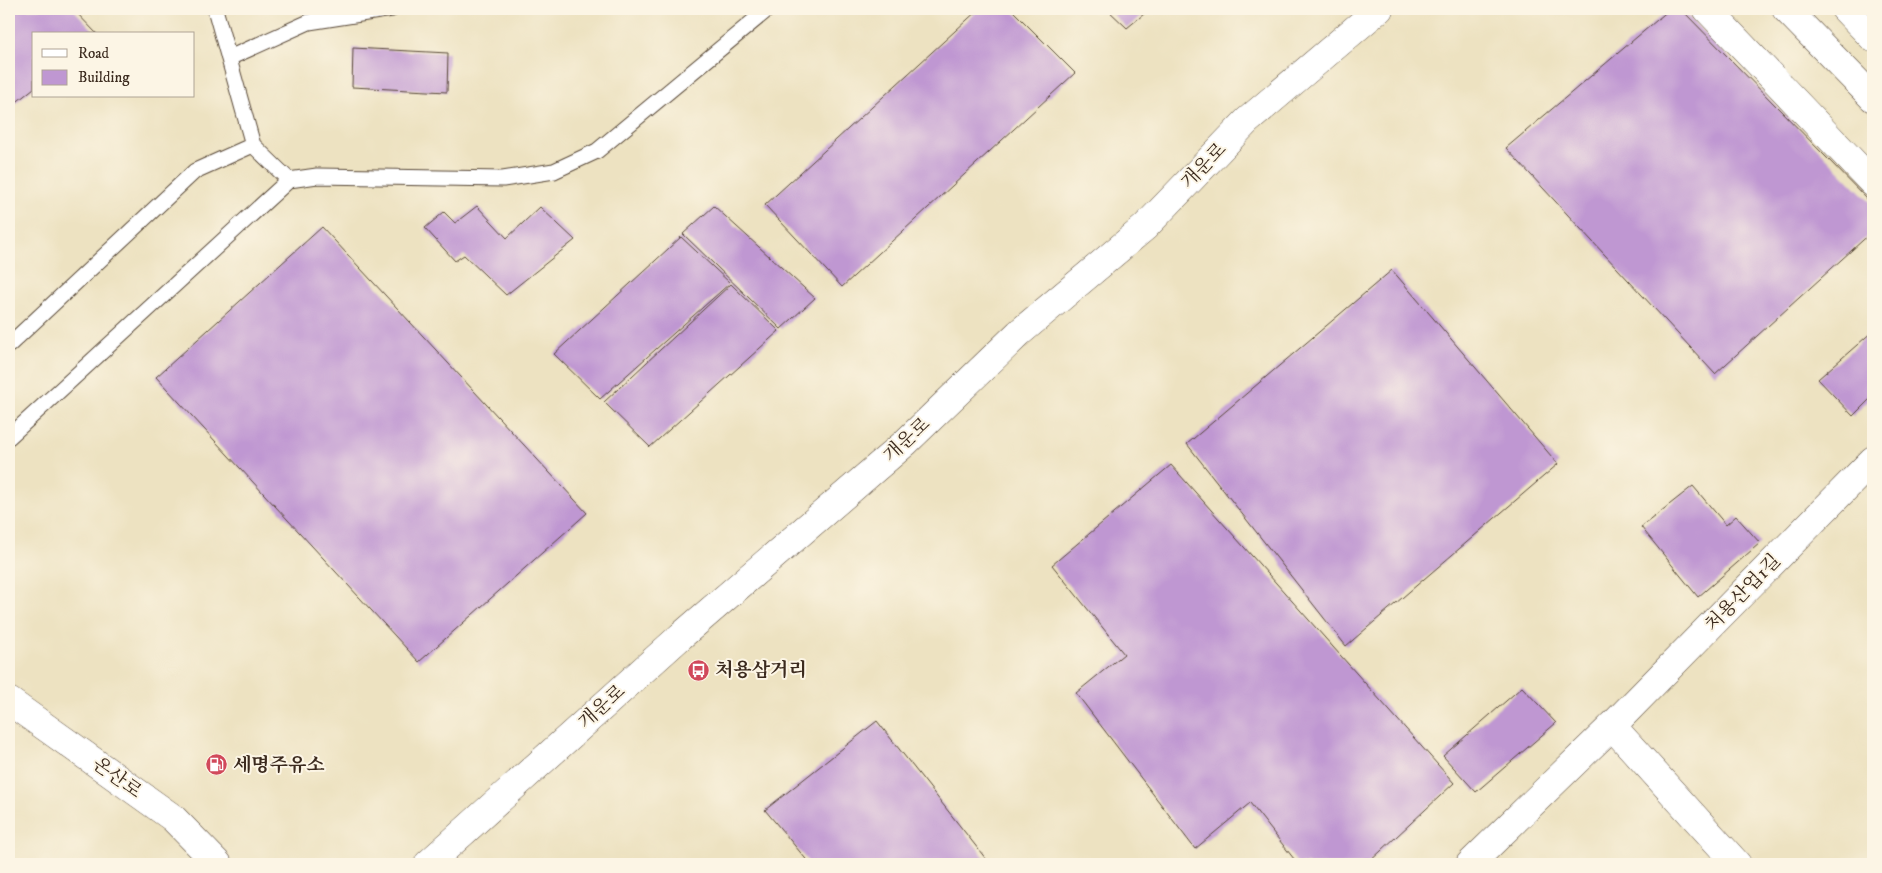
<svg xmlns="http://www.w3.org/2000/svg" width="1882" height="873" viewBox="0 0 1882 873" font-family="'IM FELL DW Pica','Noto Serif KR',serif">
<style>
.building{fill:#bf97d2}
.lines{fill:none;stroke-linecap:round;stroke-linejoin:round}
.lane-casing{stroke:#564636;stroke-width:17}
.street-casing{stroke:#564636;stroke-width:29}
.secondary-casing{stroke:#564636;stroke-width:29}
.lane{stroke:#fff;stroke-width:15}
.street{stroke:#fff;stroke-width:28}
.secondary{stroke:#fff;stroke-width:28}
.labels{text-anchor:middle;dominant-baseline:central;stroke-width:4;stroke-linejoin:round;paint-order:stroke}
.street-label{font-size:19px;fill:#3b2a1e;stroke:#fcf5e5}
.poi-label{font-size:19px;font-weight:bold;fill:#3b2a1e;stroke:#fcf5e5;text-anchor:start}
</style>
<rect width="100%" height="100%" fill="#fcf5e5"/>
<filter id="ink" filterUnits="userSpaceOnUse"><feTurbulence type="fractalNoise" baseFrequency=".02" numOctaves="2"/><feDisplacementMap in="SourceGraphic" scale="10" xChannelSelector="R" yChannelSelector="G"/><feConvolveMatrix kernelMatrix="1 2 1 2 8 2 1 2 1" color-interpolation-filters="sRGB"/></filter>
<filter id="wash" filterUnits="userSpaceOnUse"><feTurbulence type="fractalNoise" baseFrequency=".0096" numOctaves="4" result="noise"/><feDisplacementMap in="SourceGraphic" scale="20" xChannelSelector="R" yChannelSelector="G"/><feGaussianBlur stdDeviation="1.12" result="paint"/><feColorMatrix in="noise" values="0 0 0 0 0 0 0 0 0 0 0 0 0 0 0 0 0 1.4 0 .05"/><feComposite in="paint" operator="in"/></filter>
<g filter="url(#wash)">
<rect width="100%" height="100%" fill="#ede2c1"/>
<g id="blocks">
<!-- building -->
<g class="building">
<path d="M 9,9 L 73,9 L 97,34 L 34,34 L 34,88 L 9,108 Z"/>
<path d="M 979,9 L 1011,9 L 1075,73 L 842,287 L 765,205 Z"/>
<path d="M 1107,9 L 1150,9 L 1127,28 Z"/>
<path d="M 1670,9 L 1681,9 L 1873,205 L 1873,231 L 1715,374 L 1506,148 Z"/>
<path d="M 353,48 L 448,53 L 447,92 L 352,87 Z"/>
<path d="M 477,206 L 507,238 L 540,207 L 575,240 L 506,295 L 464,255 L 455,261 L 425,228 L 444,212 L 455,223 Z"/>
<path d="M 714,206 L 815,298 L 781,329 L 683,234 Z"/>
<path d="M 322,227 L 587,513 L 419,662 L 156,377 Z"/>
<path d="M 681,237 L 730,283 L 600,399 L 554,354 Z"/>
<path d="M 1392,270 L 1558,464 L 1346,646 L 1187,444 Z"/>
<path d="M 731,284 L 779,331 L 650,447 L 604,402 Z"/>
<path d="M 1873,331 L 1873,396 L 1853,416 L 1818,379 Z"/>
<path d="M 1171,465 L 1454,783 L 1367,864 L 1298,864 L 1250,803 L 1195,849 L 1076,693 L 1124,654 L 1052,565 Z"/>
<path d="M 1693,486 L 1726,525 L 1736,516 L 1760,543 L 1698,597 L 1641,527 Z"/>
<path d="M 1522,687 L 1556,723 L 1476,792 L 1443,756 Z"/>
<path d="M 877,721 L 990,864 L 810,864 L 765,810 Z"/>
</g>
</g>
</g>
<g filter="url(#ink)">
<use href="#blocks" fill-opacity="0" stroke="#564636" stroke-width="1"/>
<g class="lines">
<defs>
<g id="lane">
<path d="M 215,9 L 253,145 L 289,180"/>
<path d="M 229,58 L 309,22 L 392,9"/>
<path d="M 9,345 L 195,171 L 253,145"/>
<path d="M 9,437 L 289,180 L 317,176 L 503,179 L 554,171 L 597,151 L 768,9"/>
</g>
<path id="street" d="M 1612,726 L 1737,864"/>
<g id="secondary">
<path d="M 1707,9 L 1873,183"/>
<path d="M 1786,9 L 1873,98"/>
<path d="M 1845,9 L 1873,38"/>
<path d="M 9,701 L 173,818 L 218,864"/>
<path d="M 428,864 L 681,636 L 905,443 L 1019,333 L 1145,227 L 1247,121 L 1379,9"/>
<path d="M 1470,864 L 1612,726 L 1873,460"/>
</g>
</defs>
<!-- lane casing -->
<use href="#lane" class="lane-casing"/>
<!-- street casing -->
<use href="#street" class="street-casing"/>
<!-- secondary casing -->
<use href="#secondary" class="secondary-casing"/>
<!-- lane -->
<use href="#lane" class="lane"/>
<!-- street -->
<use href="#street" class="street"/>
<!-- secondary -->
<use href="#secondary" class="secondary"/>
</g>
</g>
<!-- icons -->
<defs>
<symbol id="bus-disc" viewBox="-11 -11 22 22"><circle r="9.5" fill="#d1495b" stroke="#fcf5e5"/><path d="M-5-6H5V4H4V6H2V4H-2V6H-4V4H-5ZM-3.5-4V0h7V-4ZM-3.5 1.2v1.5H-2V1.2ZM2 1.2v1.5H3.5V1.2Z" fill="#fff"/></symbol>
<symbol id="fuel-disc" viewBox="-11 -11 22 22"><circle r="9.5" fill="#d1495b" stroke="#fcf5e5"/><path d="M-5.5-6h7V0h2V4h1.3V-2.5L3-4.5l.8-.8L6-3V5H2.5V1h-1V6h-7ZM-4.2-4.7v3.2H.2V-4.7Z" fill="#fff"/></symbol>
</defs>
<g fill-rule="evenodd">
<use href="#bus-disc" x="686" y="658" width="25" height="25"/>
<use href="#fuel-disc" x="204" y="752" width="25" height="25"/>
</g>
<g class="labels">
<!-- street labels -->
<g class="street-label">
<text transform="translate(1204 166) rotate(-46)">개운로</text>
<text transform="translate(907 440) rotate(-43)">개운로</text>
<text transform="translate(1743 593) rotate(-46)">처용산업1길</text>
<text transform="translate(602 707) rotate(-42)">개운로</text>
<text transform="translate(117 778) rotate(36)">온산로</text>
</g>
<!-- poi labels -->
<g class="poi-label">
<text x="715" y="670">처용삼거리</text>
<text x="233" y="765">세명주유소</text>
</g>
</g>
<!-- margin -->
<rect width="1882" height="873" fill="none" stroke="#fcf5e5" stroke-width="30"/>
<!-- legend -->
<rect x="32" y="32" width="162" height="65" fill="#fcf5e5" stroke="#afa495"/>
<rect x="42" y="49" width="25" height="8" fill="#ffffff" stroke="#afa495"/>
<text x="78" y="58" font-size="15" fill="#3b2a1e">Road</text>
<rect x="42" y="70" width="25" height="15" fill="#bf97d2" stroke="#afa495"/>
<text x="78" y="82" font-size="15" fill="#3b2a1e">Building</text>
</svg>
